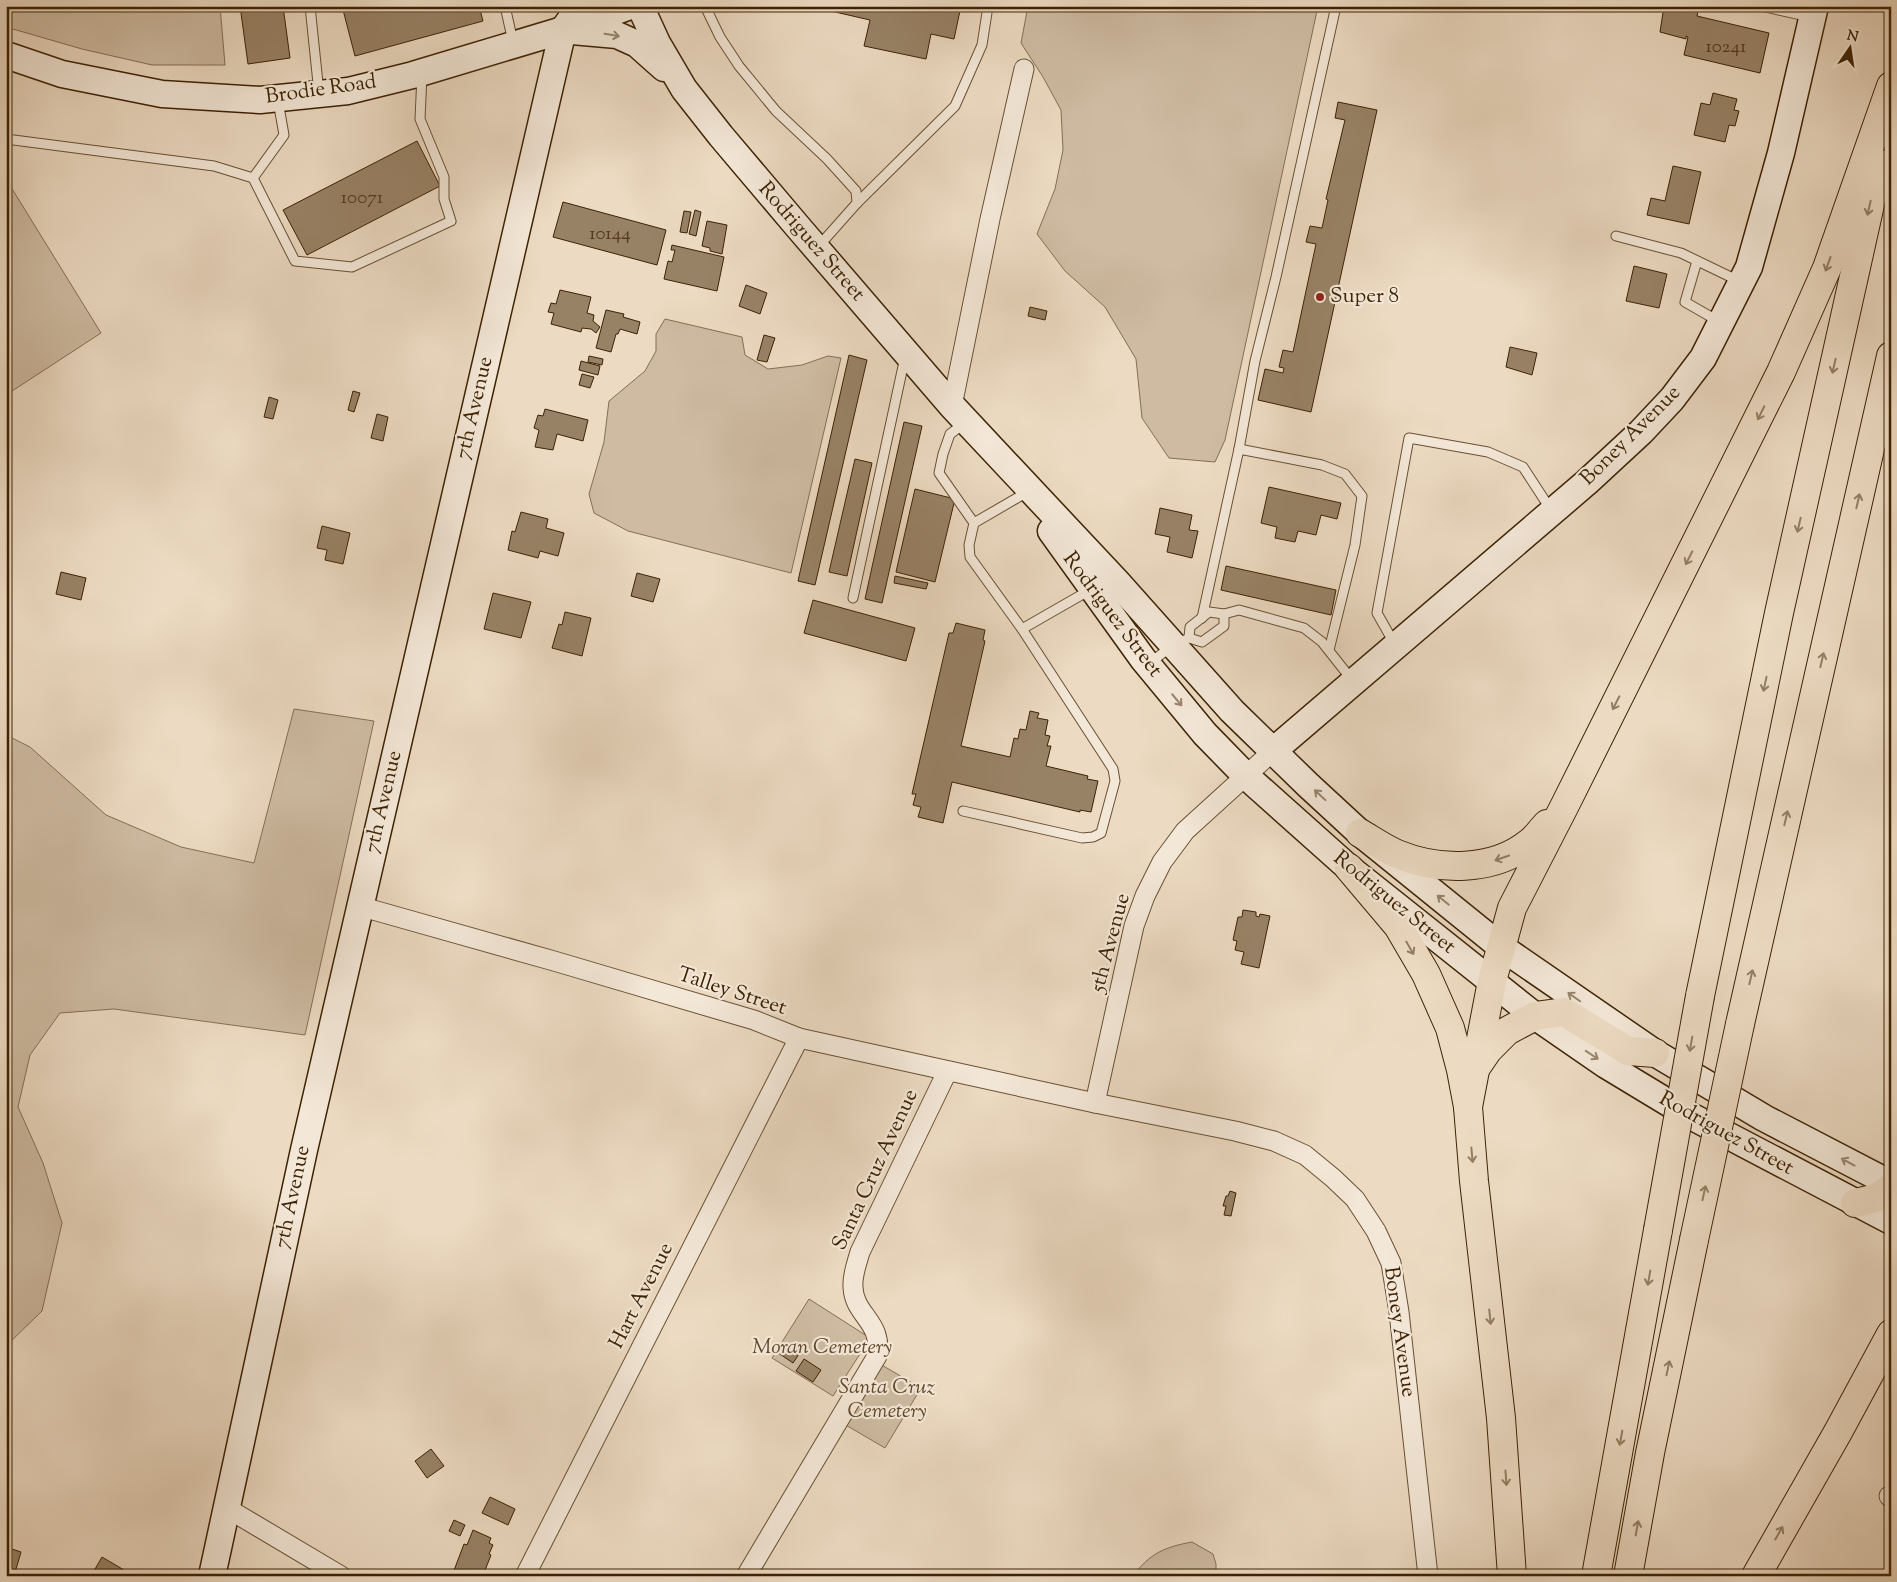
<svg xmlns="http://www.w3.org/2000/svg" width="1897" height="1582" viewBox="0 0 1897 1582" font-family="'Sorts Mill Goudy',serif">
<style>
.green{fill:#cebba2;stroke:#866e52}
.building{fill:#988266;stroke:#3d2203}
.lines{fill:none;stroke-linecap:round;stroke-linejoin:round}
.lane-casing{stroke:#695033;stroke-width:11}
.street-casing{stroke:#695033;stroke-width:21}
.secondary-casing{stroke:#3d2203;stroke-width:29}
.highway-casing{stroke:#3d2203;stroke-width:30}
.lane{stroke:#f3e7d7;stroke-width:9}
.street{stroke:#f3e7d7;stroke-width:19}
.secondary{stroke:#f3e7d7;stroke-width:26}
.highway{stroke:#ecdac2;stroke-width:28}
.highway-bridge-casing{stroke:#3d2203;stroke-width:30;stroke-linecap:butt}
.highway-bridge{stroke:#ecdac2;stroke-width:28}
.oneway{stroke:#98846d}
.oneway2{stroke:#947e62}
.poi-dot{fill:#8f2418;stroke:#f3e7d7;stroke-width:2}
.labels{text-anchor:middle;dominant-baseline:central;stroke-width:4.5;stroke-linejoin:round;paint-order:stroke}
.number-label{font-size:19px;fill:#543a1c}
.street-label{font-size:21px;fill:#3d2203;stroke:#f3e7d7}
.poi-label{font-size:21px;fill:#3d2203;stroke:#f3e7d7;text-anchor:start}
.park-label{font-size:21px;font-style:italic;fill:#61482b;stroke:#f3e7d7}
</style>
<rect width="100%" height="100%" fill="#ecdac2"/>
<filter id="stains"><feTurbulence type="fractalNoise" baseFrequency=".004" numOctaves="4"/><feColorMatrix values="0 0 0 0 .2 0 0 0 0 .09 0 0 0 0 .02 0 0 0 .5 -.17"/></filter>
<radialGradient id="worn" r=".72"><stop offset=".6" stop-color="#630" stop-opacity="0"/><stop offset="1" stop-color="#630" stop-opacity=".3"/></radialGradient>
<!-- green -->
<g class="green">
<path d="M 6,6 L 220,6 L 225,65 L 152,65 L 82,49 L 6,27 Z"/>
<path d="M 1028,6 L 1318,6 L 1225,440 L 1215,462 L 1169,458 L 1142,418 L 1136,359 L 1105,307 L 1065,271 L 1037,234 L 1055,189 L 1063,150 L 1061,110 L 1043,77 L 1021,43 Z"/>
<path d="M 6,179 L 101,333 L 6,395 Z"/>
<path d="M 665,319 L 742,337 L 745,355 L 768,369 L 802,365 L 828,356 L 841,358 L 791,573 L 628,531 L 594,513 L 589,494 L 604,442 L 609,401 L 645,371 L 656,351 L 656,334 Z"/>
<path d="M 294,709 L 374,721 L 305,1035 L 114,1009 L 60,1013 L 30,1055 L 18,1107 L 43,1163 L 62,1223 L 42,1311 L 6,1346 L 6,735 L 30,747 L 106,815 L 181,847 L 254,863 Z"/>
<path d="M 809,1299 L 867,1336 L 867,1343 L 833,1396 L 772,1358 Z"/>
<path d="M 880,1364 L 921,1388 L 885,1448 L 844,1424 Z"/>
<path d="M 1192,1542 L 1213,1554 L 1216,1564 L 1216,1576 L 1133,1576 C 1150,1553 1165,1547 1192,1542 Z"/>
</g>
<!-- building -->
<g class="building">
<path d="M 240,6 L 283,6 L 290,58 L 248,64 Z"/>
<path d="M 342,6 L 479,6 L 483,21 L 355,56 Z"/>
<path d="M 809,6 L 961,6 L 954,39 L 931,34 L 926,59 L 864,46 L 870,20 Z"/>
<path d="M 1664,6 L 1699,6 L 1697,16 L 1769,33 L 1760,73 L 1684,55 L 1688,37 L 1686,36 L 1686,39 L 1660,32 Z"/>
<path d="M 1713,93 L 1737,99 L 1734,110 L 1739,111 L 1735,126 L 1729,125 L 1725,142 L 1694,135 L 1701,103 L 1710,105 Z"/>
<path d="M 1338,102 L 1377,110 L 1311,412 L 1258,400 L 1265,369 L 1283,373 L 1284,368 L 1279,367 L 1283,350 L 1293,352 L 1316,244 L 1306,242 L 1310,226 L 1322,228 L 1328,200 L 1326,199 L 1345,120 L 1335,118 Z"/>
<path d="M 417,141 L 440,186 L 307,255 L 283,210 Z"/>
<path d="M 1673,166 L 1701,172 L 1689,224 L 1647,215 L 1651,198 L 1665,201 Z"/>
<path d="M 563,202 L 666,230 L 657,265 L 553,237 Z"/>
<path d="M 695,210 L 701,212 L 696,236 L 689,234 Z"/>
<path d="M 684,211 L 691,212 L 687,233 L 680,232 Z"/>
<path d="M 707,221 L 727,225 L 722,254 L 710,251 L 710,248 L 702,246 Z"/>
<path d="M 672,245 L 724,257 L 717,291 L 664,279 L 668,261 L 672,262 L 675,250 L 671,250 Z"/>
<path d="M 1634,266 L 1667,274 L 1659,308 L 1626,301 Z"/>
<path d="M 746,285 L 767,293 L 760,314 L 739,306 Z"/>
<path d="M 560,290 L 591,297 L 587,313 L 594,315 L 593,321 L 600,327 L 596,333 L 591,329 L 582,328 L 581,332 L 551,324 L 554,313 L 548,312 L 551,303 L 556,304 Z"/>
<path d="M 1030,307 L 1047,311 L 1045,320 L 1028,316 Z"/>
<path d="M 606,310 L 624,314 L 623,317 L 640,322 L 637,334 L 620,329 L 618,334 L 616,334 L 611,352 L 596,348 Z"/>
<path d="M 764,335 L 775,338 L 767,362 L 757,360 Z"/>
<path d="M 1510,347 L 1537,353 L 1532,375 L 1506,367 Z"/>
<path d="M 849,355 L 867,360 L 815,585 L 798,581 Z"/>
<path d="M 589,356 L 603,359 L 602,365 L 588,362 Z"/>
<path d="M 581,361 L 600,366 L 598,375 L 579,370 Z"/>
<path d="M 582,374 L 594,377 L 590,388 L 579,385 Z"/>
<path d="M 353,391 L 360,393 L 354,412 L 348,410 Z"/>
<path d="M 269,397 L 278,400 L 273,419 L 264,417 Z"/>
<path d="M 545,409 L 588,420 L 583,441 L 557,434 L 553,450 L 535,447 L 539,430 L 534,428 L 538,415 L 543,416 Z"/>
<path d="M 377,414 L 388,417 L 383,441 L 371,438 Z"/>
<path d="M 904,422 L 922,426 L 882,603 L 865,599 Z"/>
<path d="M 855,459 L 872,463 L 847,576 L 829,572 Z"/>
<path d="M 1269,487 L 1341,503 L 1337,519 L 1321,515 L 1316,535 L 1298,531 L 1295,542 L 1275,538 L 1277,527 L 1261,523 Z"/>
<path d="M 915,489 L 955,499 L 935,582 L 896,572 Z"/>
<path d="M 1160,508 L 1192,515 L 1189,530 L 1198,531 L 1192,558 L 1167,552 L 1170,537 L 1155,534 Z"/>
<path d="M 521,512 L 548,519 L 546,528 L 564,533 L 558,556 L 540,551 L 538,558 L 508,550 L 512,531 L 515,532 Z"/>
<path d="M 322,526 L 350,533 L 343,564 L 325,560 L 327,550 L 317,548 Z"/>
<path d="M 1226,566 L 1336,590 L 1331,615 L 1221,590 Z"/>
<path d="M 61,572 L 86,578 L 81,600 L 56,594 Z"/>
<path d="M 637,573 L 660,579 L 653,602 L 631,596 Z"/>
<path d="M 895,576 L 928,583 L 926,589 L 894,583 Z"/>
<path d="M 493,593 L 531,602 L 521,638 L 484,629 Z"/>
<path d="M 813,600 L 915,628 L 906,661 L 804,633 Z"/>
<path d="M 565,612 L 591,618 L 582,656 L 552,648 L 559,624 L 562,625 Z"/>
<path d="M 956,623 L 985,630 L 983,640 L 985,641 L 961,746 L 1010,757 L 1014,738 L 1018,739 L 1020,729 L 1026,730 L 1030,711 L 1039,713 L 1037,718 L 1048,720 L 1045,735 L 1050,736 L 1047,746 L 1051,746 L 1046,766 L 1088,776 L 1087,779 L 1098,781 L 1091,812 L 1080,810 L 1080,812 L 952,782 L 943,823 L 918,817 L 921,807 L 913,805 L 916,794 L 912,794 L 949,633 L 953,633 Z"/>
<path d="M 1243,910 L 1256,912 L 1256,916 L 1259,917 L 1260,914 L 1270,916 L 1259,968 L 1241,964 L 1244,952 L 1235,950 L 1237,941 L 1233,940 L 1238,917 L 1242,917 Z"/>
<path d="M 1230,1191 L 1236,1193 L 1231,1216 L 1224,1215 L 1226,1206 L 1223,1206 L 1226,1196 L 1228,1196 Z"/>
<path d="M 783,1343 L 799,1354 L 793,1363 L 777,1352 Z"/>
<path d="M 804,1359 L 821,1370 L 813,1382 L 796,1371 Z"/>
<path d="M 431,1449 L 444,1466 L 427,1478 L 415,1461 Z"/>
<path d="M 490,1497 L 515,1509 L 508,1525 L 482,1513 Z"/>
<path d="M 454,1520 L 465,1525 L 460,1536 L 449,1531 Z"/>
<path d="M 473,1530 L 491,1538 L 489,1543 L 493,1545 L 489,1554 L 491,1555 L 484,1573 L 486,1573 L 485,1576 L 460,1576 L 453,1573 L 464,1544 L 467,1545 Z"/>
<path d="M 12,1549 L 21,1552 L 14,1576 L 6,1576 L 6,1567 Z"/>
<path d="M 102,1557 L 124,1570 L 121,1576 L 91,1576 Z"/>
</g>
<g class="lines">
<defs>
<g id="lane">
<path d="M 310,6 L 319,93"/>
<path d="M 505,6 L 513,42"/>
<path d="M 705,6 L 720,37 L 739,66 L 776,111 L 827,159 L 856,191 L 857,203 L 817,248"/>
<path d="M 744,6 L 751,6"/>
<path d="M 1761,6 L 1810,17"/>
<path d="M 6,139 L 214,166 L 253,178 L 295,261 L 352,267 L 451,221 L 444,199 L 444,177 L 420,119 L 422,75"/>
<path d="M 253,178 L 284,135 L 278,101"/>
<path d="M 857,203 L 955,106 L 982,45 L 988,6"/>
<path d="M 1616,236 L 1681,253 L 1739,281"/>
<path d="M 1697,261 L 1685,302 L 1720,322"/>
<path d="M 965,423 L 950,434 L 943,454 L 939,473 L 974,523"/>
<path d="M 1239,449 L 1255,361 L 1276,277 L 1336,6"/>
<path d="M 853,598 L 905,357"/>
<path d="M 1224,614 L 1239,610 L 1304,628 L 1322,642 L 1352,680"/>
<path d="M 1202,618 L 1239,449 L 1322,465 L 1345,474 L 1362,496 L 1355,545 L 1329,650"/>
<path d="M 1022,629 L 970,557 L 969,545 L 974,523 L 1029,491"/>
<path d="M 1394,643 L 1377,613 L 1409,438 L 1488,452 L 1523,467 L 1551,510"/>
<path d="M 1150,663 L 1173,645 L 1189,638 L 1202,642 L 1224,626 L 1224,614 L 1209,612 L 1190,627 L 1189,638"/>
<path d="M 963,811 L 1082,838 L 1093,837 L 1101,833 L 1115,781 L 1113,769 L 1022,629 L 1090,590"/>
</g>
<g id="street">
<path d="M 952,406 L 990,219 L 1024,69"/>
<path d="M 359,906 L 554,961 L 754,1020 L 799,1038 L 1095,1103 L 1235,1131 L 1274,1141 L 1305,1155 L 1333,1178 L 1355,1199 L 1376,1231 L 1391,1263 L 1399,1312 L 1428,1576"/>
<path d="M 1095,1103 L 1134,926 L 1145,896 L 1162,862 L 1185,831 L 1273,751"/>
<path d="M 1889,1496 L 1891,1498"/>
<path d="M 225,1507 L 341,1576"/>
<path d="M 525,1576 L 799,1038"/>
<path d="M 746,1576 L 877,1356 C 883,1321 854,1316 853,1287 C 852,1275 857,1263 860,1252 L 947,1072"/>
</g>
<g id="secondary">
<path d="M 640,6 L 657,43 L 684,89 L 721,136 L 798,227 L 952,406 L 1117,582 L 1232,711 L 1308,785 L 1360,833 L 1501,947 L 1655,1053 L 1764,1118 L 1891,1184"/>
<path d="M 572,31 L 617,35 L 637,44 L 664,68"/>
<path d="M 6,55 L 62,74 L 162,94 L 260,100 L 348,91 L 413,75 L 563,30 L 630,6"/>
<path d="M 1051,531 L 1143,659 L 1205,734 L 1247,777 L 1349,868 L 1535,1016 L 1606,1065 L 1687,1114 L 1891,1221"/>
<path d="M 1273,751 L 1587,482 L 1641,432 L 1672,399 L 1703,358 L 1749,267 L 1781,153 L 1815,6"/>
<path d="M 212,1576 L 304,1150 L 537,142 L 563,30 L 575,13 L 582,6"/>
</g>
<g id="highway">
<path d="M 1360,833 C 1372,840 1385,849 1397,854 C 1438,871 1493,872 1529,843 C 1536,838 1541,830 1547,824"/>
<path d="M 1349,868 L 1398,926 L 1426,974 L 1450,1028 L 1461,1070 L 1468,1107 L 1474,1181 L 1501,1418 L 1512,1576"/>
<path d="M 1700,996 L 1779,613 L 1879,164"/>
<path d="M 1740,1024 L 1891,356"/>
<path d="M 1477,1066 L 1488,1050 L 1507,1031 L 1535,1016 L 1564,1012 L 1628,1051 L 1655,1053"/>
<path d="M 1468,1107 L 1492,981 L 1512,908 L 1565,805 L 1781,372 L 1827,268 L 1891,86"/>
<path d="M 1855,1203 L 1876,1198 L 1891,1188"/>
<path d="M 1596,1576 L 1658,1230"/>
<path d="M 1628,1576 L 1650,1453 L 1694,1240"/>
<path d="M 1756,1576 L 1838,1432 L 1891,1334"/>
</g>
</defs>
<!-- lane casing -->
<use href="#lane" class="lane-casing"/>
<!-- street casing -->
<use href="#street" class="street-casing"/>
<!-- secondary casing -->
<use href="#secondary" class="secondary-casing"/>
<!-- highway casing -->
<use href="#highway" class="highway-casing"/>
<!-- lane -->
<use href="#lane" class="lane"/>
<!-- street -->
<use href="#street" class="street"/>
<!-- secondary -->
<use href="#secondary" class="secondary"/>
<!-- highway -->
<use href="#highway" class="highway"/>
<defs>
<g id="highway-bridge">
<path d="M 1658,1230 L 1700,996"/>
<path d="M 1694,1240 L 1740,1024"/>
</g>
</defs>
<!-- highway-bridge casing -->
<use href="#highway-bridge" class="highway-bridge-casing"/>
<!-- highway-bridge -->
<use href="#highway-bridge" class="highway-bridge"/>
</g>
<!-- one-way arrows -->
<defs><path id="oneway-shaft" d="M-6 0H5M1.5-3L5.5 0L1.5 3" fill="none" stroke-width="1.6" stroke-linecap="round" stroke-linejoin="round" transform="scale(1.25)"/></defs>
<g class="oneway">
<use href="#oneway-shaft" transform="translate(612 35) rotate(9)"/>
<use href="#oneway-shaft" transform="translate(1177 700) rotate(50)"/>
<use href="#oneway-shaft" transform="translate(1320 795) rotate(-137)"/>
<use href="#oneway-shaft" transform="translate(1443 900) rotate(-141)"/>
<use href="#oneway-shaft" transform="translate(1574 997) rotate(-145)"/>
<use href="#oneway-shaft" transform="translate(1592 1055) rotate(34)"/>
<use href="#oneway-shaft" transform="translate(1848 1162) rotate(-152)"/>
</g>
<g class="oneway2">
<use href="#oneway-shaft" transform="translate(1869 208) rotate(103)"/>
<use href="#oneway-shaft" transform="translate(1828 264) rotate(110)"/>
<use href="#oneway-shaft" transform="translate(1834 366) rotate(103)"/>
<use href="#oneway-shaft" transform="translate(1761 413) rotate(116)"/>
<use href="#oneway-shaft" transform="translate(1858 501) rotate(-77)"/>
<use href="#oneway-shaft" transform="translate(1799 525) rotate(103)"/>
<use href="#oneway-shaft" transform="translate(1689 558) rotate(117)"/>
<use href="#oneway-shaft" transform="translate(1822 660) rotate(-77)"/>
<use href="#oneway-shaft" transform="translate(1765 684) rotate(102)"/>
<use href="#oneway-shaft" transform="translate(1616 703) rotate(117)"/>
<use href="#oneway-shaft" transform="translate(1786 818) rotate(-77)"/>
<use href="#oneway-shaft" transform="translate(1502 858) rotate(161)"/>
<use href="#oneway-shaft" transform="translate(1410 948) rotate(60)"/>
<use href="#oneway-shaft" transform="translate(1751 977) rotate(-77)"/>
<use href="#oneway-shaft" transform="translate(1691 1044) rotate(100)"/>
<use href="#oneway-shaft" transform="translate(1472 1155) rotate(85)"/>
<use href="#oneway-shaft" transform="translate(1704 1193) rotate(-78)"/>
<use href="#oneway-shaft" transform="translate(1649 1278) rotate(100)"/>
<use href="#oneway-shaft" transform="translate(1490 1317) rotate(84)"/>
<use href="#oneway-shaft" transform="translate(1668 1368) rotate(-78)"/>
<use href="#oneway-shaft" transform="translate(1621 1438) rotate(100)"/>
<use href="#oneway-shaft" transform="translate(1506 1478) rotate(86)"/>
<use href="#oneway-shaft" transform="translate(1637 1528) rotate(-80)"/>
<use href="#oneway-shaft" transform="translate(1779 1533) rotate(-60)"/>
</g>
<!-- markers -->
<circle class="poi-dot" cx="1320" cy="297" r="5"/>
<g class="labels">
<!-- number labels -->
<g class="number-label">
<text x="1726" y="47">10241</text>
<text x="362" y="198">10071</text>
<text x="610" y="234">10144</text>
</g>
<!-- street labels -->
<g class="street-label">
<text transform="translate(321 90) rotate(-8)">Brodie Road</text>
<text transform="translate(811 242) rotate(49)">Rodriguez Street</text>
<text transform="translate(475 408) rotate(-77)">7th Avenue</text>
<text transform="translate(1631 436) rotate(-45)">Boney Avenue</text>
<text transform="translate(1112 615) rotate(53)">Rodriguez Street</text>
<text transform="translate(384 802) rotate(-77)">7th Avenue</text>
<text transform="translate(1394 903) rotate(39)">Rodriguez Street</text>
<text transform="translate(1111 943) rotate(-75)">5th Avenue</text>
<text transform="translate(732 992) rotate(18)">Talley Street</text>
<text transform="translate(1726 1134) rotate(29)">Rodriguez Street</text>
<text transform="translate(876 1170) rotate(-65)">Santa Cruz Avenue</text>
<text transform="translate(293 1197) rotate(-78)">7th Avenue</text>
<text transform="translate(642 1296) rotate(-63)">Hart Avenue</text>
<text transform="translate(1399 1332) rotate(82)">Boney Avenue</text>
</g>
<!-- poi labels -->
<g class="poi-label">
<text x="1330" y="297">Super 8</text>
</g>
<!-- park labels -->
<g class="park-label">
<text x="822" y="1348">Moran Cemetery</text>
<text x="887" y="1388">Santa Cruz<tspan x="887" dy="24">Cemetery</tspan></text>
</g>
</g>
<!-- margin -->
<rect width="1897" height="1582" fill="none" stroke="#ecdac2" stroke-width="25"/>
<rect x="8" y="8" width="1882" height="1567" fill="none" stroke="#3d2203" stroke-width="2.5"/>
<rect x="12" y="12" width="1872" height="1557" fill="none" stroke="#3d2203"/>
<!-- north arrow -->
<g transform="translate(1850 48) rotate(13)" stroke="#f3e7d7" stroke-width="4" paint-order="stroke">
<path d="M0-4L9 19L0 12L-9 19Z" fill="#3d2203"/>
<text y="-8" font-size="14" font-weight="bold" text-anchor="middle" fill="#3d2203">N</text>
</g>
<rect width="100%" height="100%" filter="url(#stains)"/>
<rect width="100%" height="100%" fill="url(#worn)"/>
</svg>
